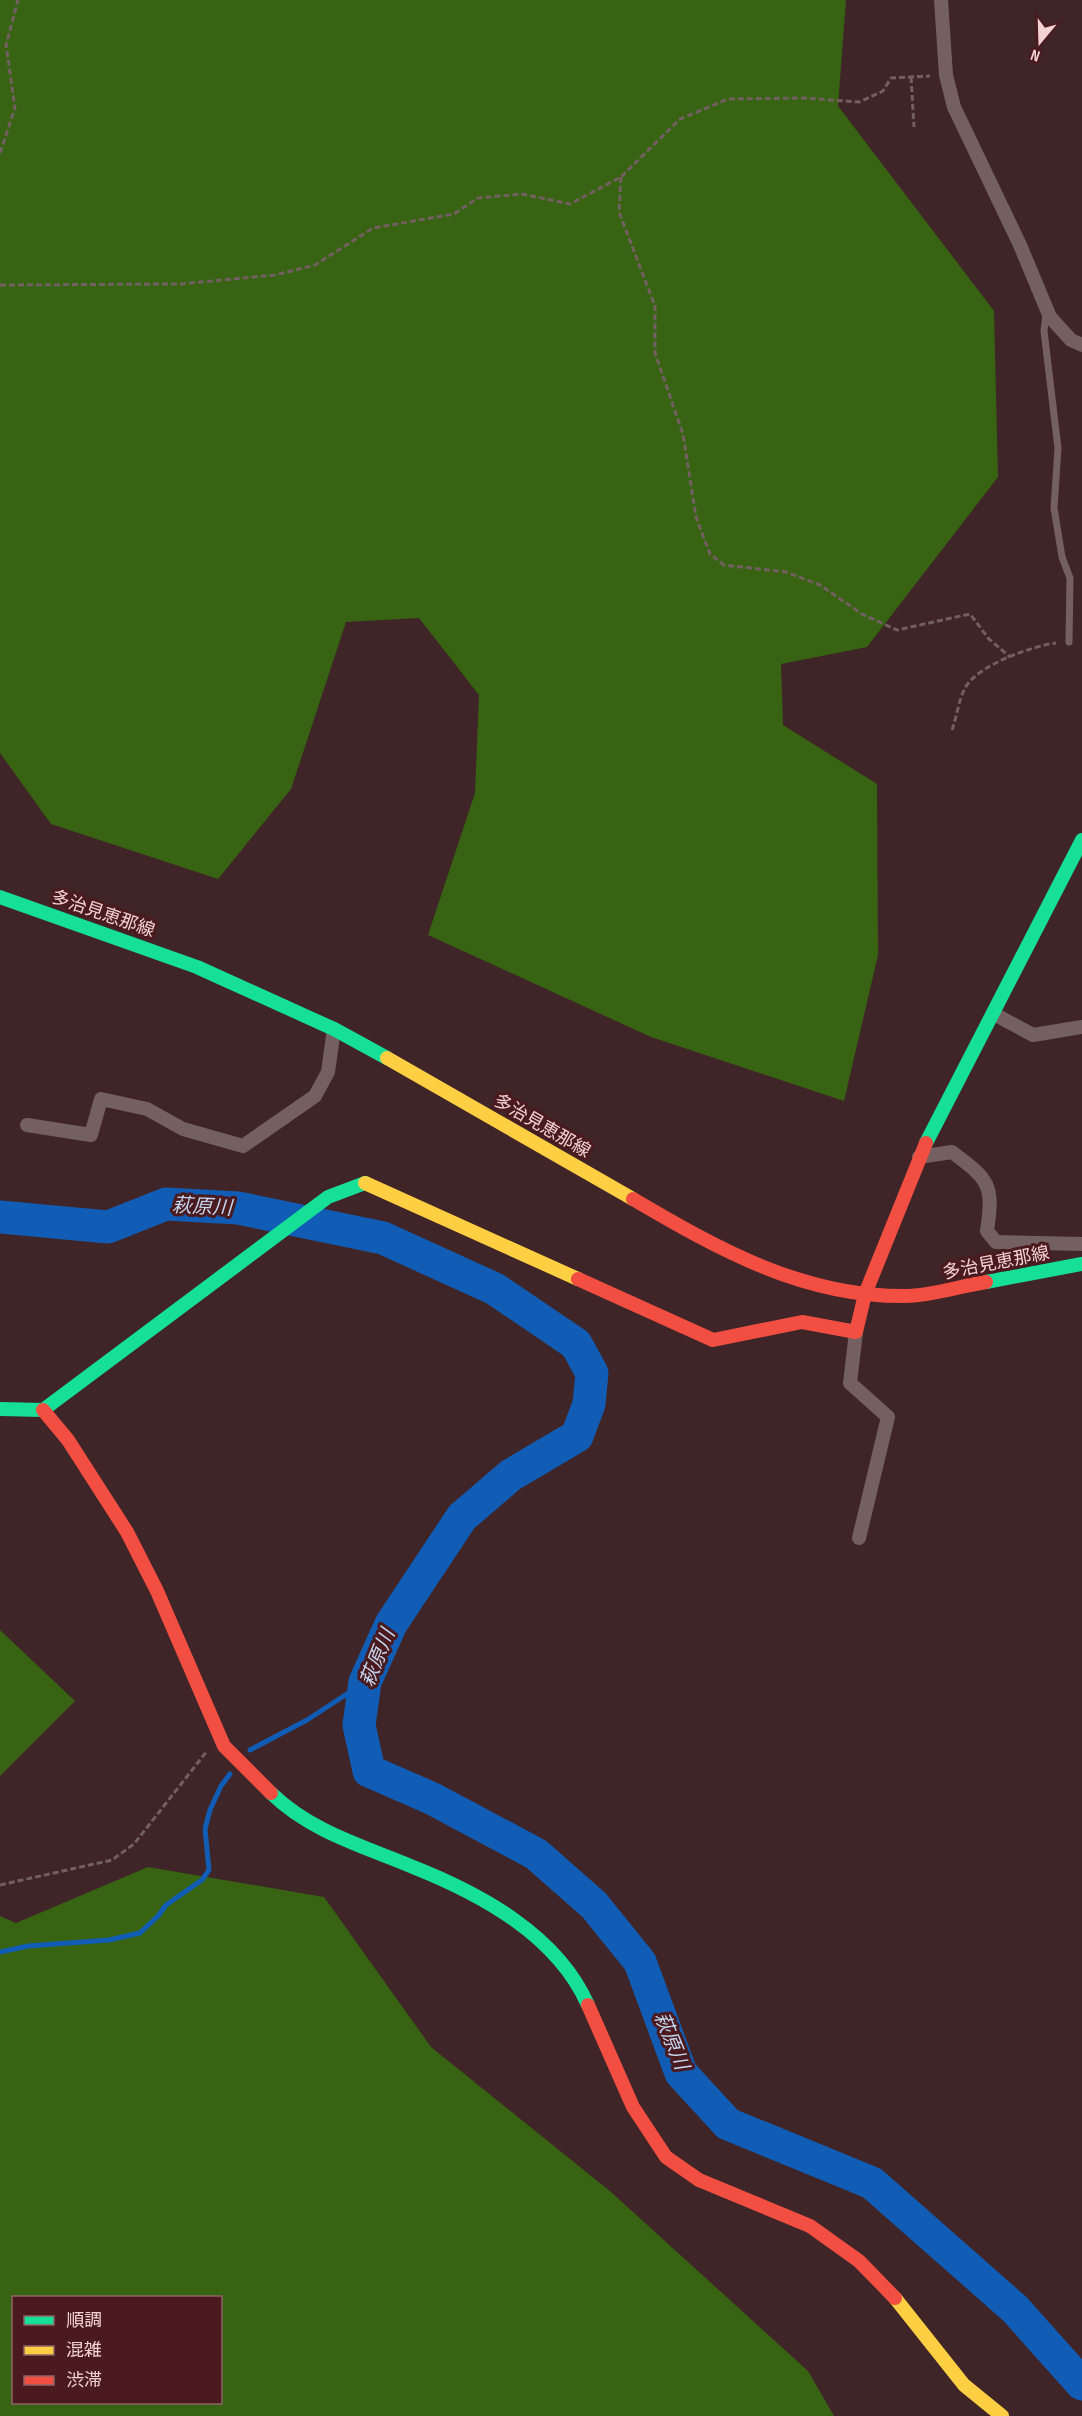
<svg xmlns="http://www.w3.org/2000/svg" width="1082" height="2416" viewBox="0 0 1082 2416" font-family="'Sofia Sans Condensed','Noto Sans JP',sans-serif">
<style>
.forest{fill:#376312;fill-rule:evenodd}
.lines{fill:none;stroke-linecap:round;stroke-linejoin:round}
.stream{stroke:#115db5;stroke-width:5}
.river{stroke:#115db5;stroke-width:33}
.path{stroke:#726061;stroke-width:3;stroke-dasharray:6 3;stroke-linecap:butt}
.lane{stroke:#746061;stroke-width:7}
.street{stroke:#746061;stroke-width:14}
.fast{stroke:#16e098;stroke-width:14}
.slow{stroke:#ffcf43;stroke-width:14}
.jam{stroke:#f24e42;stroke-width:14}
.labels{text-anchor:middle;dominant-baseline:central;stroke-width:6;stroke-linejoin:round;paint-order:stroke}
.street-label{font-size:18px;fill:#f3d2d3;stroke:#4a1a1f}
.water-label{font-size:20px;font-style:italic;fill:#c3d6ee;stroke:#4a1a1f}
</style>
<rect width="100%" height="100%" fill="#3f2527"/>
<!-- forest -->
<g class="forest">
<path d="M 0,0 L 846,0 L 838,106 L 994,311 L 998,477 L 867,647 L 781,664 L 783,725 L 877,784 L 878,955 L 844,1101 L 651,1037 L 428,935 L 475,793 L 479,695 L 419,618 L 346,622 L 291,789 L 218,879 L 51,824 L 0,753 Z"/>
<path d="M 0,1630 L 75,1701 L 0,1776 Z"/>
<path d="M 148,1867 L 324,1897 L 431,2047 L 611,2192 L 808,2371 L 834,2416 L 0,2416 L 0,1916 L 16,1923 ZM 14,2298 L 220,2298 L 220,2402 L 14,2402 Z"/>
</g>
<g class="lines">
<!-- stream -->
<g class="stream">
<path d="M 250,1750 L 307,1720 L 353,1690 L 364,1692"/>
<path d="M 0,1952 L 28,1946 L 109,1940 L 140,1933 L 158,1916 L 166,1905 L 202,1880 L 209,1870 L 205,1829 L 210,1810 L 221,1786 L 230,1774"/>
</g>
<!-- river -->
<path class="river" d="M 0,1217 L 108,1227 L 166,1204 L 238,1208 L 383,1238 L 495,1289 L 576,1344 L 592,1373 L 589,1404 L 577,1436 L 511,1475 L 462,1517 L 391,1624 L 365,1682 L 359,1725 L 369,1771 L 433,1799 L 536,1854 L 594,1905 L 640,1962 L 681,2073 L 728,2124 L 872,2183 L 1015,2309 L 1082,2384"/>
<!-- path -->
<g class="path">
<path d="M 911,77 L 914,127"/>
<path d="M 0,153 L 15,108 L 6,45 L 18,0"/>
<path d="M 621,177 L 619,212 L 655,306 L 655,353 L 683,434 L 696,517 L 710,554 L 724,565 L 786,572 L 820,585 L 862,614 L 897,630 L 970,614 L 989,639 L 1010,657"/>
<path d="M 0,285 L 180,284 L 275,275 L 315,265 L 373,228 L 454,214 L 478,198 L 522,194 L 570,204 L 621,177 L 680,119 L 728,99 L 804,98 L 859,102 L 883,91 L 891,78 L 930,76"/>
<path d="M 952,730 C 957,717 959,696 967,685 C 981,664 1033,646 1056,643"/>
<path d="M 0,1885 L 112,1860 L 134,1844 L 207,1751"/>
</g>
<!-- lane -->
<path class="lane" d="M 1046,314 L 1044,331 L 1058,448 L 1054,508 L 1062,557 L 1070,578 L 1069,642"/>
<!-- street -->
<g class="street">
<path d="M 941,0 L 946,75 L 954,107 L 1020,245 L 1050,317 L 1071,340 L 1082,345"/>
<path d="M 994,1014 L 1033,1035 L 1082,1027"/>
<path d="M 27,1125 L 91,1135 L 101,1099 L 147,1109 L 183,1129 L 243,1146 L 315,1096 L 328,1072 L 334,1029"/>
<path d="M 919,1157 L 952,1152 C 989,1180 994,1184 987,1231 L 996,1242 L 1082,1244"/>
<path d="M 856,1332 L 850,1383 L 888,1417 L 859,1538"/>
</g>
<!-- fast -->
<g class="fast">
<path d="M 0,897 L 197,967 L 334,1029 L 387,1058"/>
<path d="M 926,1143 L 1082,840"/>
<path d="M 986,1282 L 1082,1264"/>
<path d="M 0,1409 L 43,1410 L 328,1197 L 365,1183"/>
<path d="M 271,1793 C 311,1832 363,1846 413,1867 C 481,1894 557,1935 588,2005"/>
</g>
<!-- slow -->
<g class="slow">
<path d="M 387,1058 L 633,1199"/>
<path d="M 365,1183 L 578,1279"/>
<path d="M 895,2298 L 964,2385 L 1002,2416"/>
</g>
<!-- jam -->
<g class="jam">
<path d="M 633,1199 C 718,1249 803,1297 905,1296 C 931,1296 960,1286 986,1282"/>
<path d="M 578,1279 L 713,1340 L 802,1322 L 856,1332 L 865,1294 L 926,1143"/>
<path d="M 43,1410 L 68,1440 L 127,1532 L 157,1591 L 224,1746 L 271,1793"/>
<path d="M 588,2005 L 633,2107 L 666,2157 L 699,2180 L 810,2226 L 859,2261 L 895,2298"/>
</g>
</g>
<g class="labels">
<!-- street labels -->
<g class="street-label">
<text transform="translate(103 914) rotate(19)">多治見恵那線</text>
<text transform="translate(542 1126) rotate(30)">多治見恵那線</text>
<text transform="translate(996 1263) rotate(-11)">多治見恵那線</text>
</g>
<!-- water labels -->
<g class="water-label">
<text transform="translate(202 1207) rotate(3)">萩原川</text>
<text transform="translate(378 1658) rotate(-68)">萩原川</text>
<text transform="translate(671 2041) rotate(68)">萩原川</text>
</g>
</g>
<!-- legend -->
<rect x="12" y="2296" width="210" height="108" fill="#4a1a1f" stroke="#8e6467" stroke-width="1.5"/>
<rect x="24" y="2316" width="30" height="9" fill="#16e098" stroke="#8e6467" stroke-width="1.5"/>
<text x="66" y="2326" font-size="18" fill="#f3d2d3">順調</text>
<rect x="24" y="2346" width="30" height="9" fill="#ffcf43" stroke="#8e6467" stroke-width="1.5"/>
<text x="66" y="2356" font-size="18" fill="#f3d2d3">混雑</text>
<rect x="24" y="2376" width="30" height="9" fill="#f24e42" stroke="#8e6467" stroke-width="1.5"/>
<text x="66" y="2386" font-size="18" fill="#f3d2d3">渋滞</text>
<!-- north arrow -->
<g transform="translate(1040 42) rotate(199)" stroke="#4a1a1f" stroke-width="4.5" paint-order="stroke">
<path d="M0-4.5L10 22L0 15L-10 22Z" fill="#f3d2d3"/>
<text y="-9" font-size="16" font-weight="bold" text-anchor="middle" fill="#f3d2d3">N</text>
</g>
</svg>
